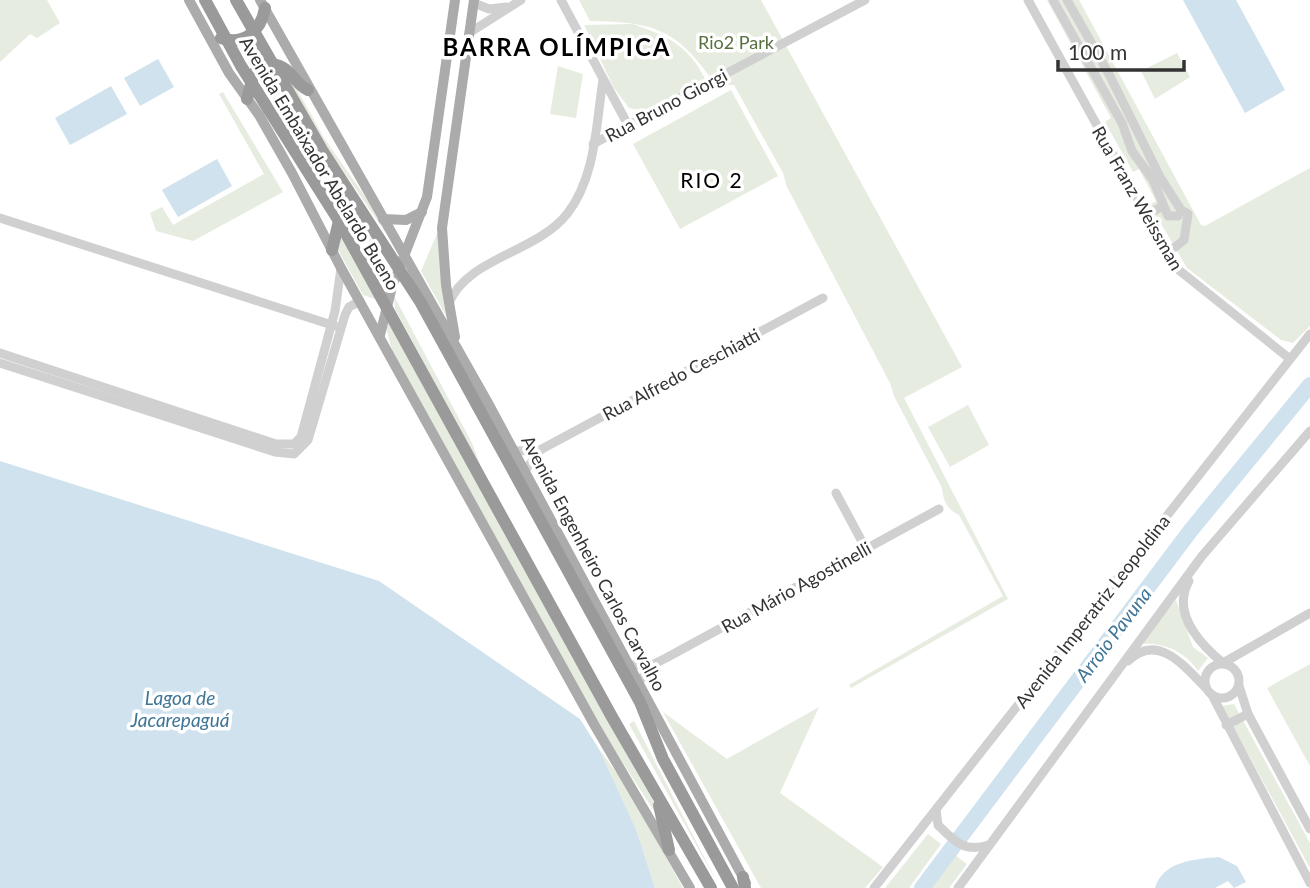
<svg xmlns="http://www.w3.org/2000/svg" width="1310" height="888" viewBox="0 0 1310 888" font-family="Lato,sans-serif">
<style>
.green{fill:#e6ecdf}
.water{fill:#cfe2ee}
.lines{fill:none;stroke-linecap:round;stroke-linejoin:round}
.river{stroke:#cfe2ee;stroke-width:16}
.minor{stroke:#d0d0d0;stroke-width:9}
.major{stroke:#ababab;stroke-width:10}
.highway{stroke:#9a9a9a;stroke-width:12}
.labels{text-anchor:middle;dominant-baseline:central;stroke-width:7;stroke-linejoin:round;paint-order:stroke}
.park-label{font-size:18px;fill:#56703f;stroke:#fff}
.street-label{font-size:18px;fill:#333;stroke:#fff}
.water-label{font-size:19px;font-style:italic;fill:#3f7597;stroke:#fff}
.quarter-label{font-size:21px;letter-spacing:2px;fill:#000;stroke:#fff}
.district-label{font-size:24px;font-weight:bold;letter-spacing:2px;fill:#000;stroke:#fff}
</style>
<rect width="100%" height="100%" fill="#fff"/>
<!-- green -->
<g class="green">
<path d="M 0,0 L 47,0 L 60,23 L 37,38 L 30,34 L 0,62 Z"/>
<path d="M 579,0 L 761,0 L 962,367 L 904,398 L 1008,599 L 851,688 L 849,685 L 1003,596 L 959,515 C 948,510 943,501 942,488 L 894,396 L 890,383 L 787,187 L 783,173 L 734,85 L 716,85 C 677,30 657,22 590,21 Z"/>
<path d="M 1047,0 L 1079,0 L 1201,225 L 1205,226 L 1310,168 L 1310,326 L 1293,343 L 1281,340 L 1187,268 L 1150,205 L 1156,201 L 1139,169 L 1133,172 L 1105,122 L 1111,118 Z"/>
<path d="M 633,24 C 667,36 688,45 705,79 L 647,111 L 629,108 L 614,88 L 584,25 Z"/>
<path d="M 1177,53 L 1190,77 L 1155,99 L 1141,71 Z"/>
<path d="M 558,66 L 583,74 L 576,118 L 550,114 Z"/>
<path d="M 268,73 L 391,272 L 390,278 L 260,76 Z"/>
<path d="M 286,76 L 292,80 L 324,138 L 383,222 L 399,252 L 324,143 Z"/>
<path d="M 731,90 L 778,176 L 680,229 L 633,144 Z"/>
<path d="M 223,92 L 283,192 L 193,241 L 156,231 L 150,213 L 162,207 L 173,225 L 264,174 L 219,94 Z"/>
<path d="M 440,227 L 449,321 L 421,271 Z"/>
<path d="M 341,236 L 378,300 L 363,295 L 338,250 Z"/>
<path d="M 394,296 L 472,443 L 482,470 L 395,309 Z"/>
<path d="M 389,323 L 646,782 L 658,817 L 598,725 L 392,350 L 386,328 Z"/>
<path d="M 968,405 L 989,445 L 950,467 L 928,427 Z"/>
<path d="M 1176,600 L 1193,647 L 1208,658 L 1198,671 C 1185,651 1163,642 1140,644 Z"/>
<path d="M 1310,664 L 1310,766 L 1267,688 Z"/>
<path d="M 1234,704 L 1310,843 L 1310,868 L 1222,706 Z"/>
<path d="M 819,707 L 780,793 L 883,867 L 865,888 L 761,888 L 663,712 L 727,759 Z"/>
<path d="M 634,721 L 719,886 L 629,724 Z"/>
<path d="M 599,749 L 630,791 L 683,888 L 655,888 L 636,829 Z"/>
<path d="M 928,834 L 941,844 L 909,888 L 885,888 Z"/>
<path d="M 955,855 L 967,864 L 949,888 L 931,888 Z"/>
</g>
<!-- water -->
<g class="water">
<path d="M 1183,0 L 1236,0 L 1285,90 L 1245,113 Z"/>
<path d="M 158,59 L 174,87 L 140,106 L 124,78 Z"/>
<path d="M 111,86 L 127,114 L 70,145 L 55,118 Z"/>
<path d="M 217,159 L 232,186 L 178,217 L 162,190 Z"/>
<path d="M 0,461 L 379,581 L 580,719 L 599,749 L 636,829 L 655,888 L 0,888 Z"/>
<path d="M 1219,857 L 1237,866 L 1246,882 L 1234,888 L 1228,881 L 1215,888 L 1155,888 C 1163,861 1195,859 1219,857 Z"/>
</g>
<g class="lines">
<!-- river -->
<path class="river" d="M 922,888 L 1191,530 L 1310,385"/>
<!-- minor -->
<g class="minor">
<path d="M 561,0 L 628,125"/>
<path d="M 1028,0 L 1175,267 L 1290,359"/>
<path d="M 1053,0 L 1122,123 L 1132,151 L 1153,180 L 1168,216 L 1178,216"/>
<path d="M 1067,0 L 1110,76 L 1160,177 L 1181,210 L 1188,214 L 1184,240 L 1166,254"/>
<path d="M 474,3 L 489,9 L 506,7"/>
<path d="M 469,33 L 521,0"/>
<path d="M 593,144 L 865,0"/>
<path d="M 1144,216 L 1163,206"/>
<path d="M 0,218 L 335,326"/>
<path d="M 449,303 C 467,258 536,253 567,214 C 596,177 596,124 603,80"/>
<path d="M 0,353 L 276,444 L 294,444 L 301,437 L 335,311 L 341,268"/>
<path d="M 0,363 L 275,452 L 294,454 L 308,440 L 345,315 L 349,307 L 360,301"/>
<path d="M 514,451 L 540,450 L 823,298"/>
<path d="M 525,471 L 540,450"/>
<path d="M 836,493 L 866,549"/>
<path d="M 1189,581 C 1171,613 1200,644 1223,663 L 1310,613"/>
<path d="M 1128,661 C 1158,632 1184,666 1206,688"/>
<circle cx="1222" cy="681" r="17"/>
<path d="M 630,665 L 652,665 L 666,658 L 939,509"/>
<path d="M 639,682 L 652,665"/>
<path d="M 1239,686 L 1248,714 L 1310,829"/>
<path d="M 1212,695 L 1310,883"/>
<path d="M 1226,725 L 1248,714"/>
<path d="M 936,810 L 938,825 C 955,842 965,853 989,845"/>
<path d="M 874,888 L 1310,334"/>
<path d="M 958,888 L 1202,556 L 1310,431"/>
</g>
<!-- major -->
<g class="major">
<path d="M 189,0 L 229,73 L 259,115 L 292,173 L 341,268 L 595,726 L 690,888"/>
<path d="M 260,0 L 488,403 L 746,883"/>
<path d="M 383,219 L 406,220 L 422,212"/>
<path d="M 380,335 L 392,287 L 427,197 L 455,0"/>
<path d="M 455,337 L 446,285 L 442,228 L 474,0"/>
</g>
<!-- highway -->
<g class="highway">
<path d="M 205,0 L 241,66 L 339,221 L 612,717 L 711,888"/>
<path d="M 236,0 L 322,150 L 421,303 L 640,702 L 663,759 L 733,888"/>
<path d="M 221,38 C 244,46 261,31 265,8"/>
<path d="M 247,99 L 254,73 L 272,64 C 292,67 293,83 308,90"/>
<path d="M 332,250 L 339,221"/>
<path d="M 659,805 L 669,850"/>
<path d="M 743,877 L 745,888"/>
</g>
</g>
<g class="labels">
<!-- park labels -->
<g class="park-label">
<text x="736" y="42">Rio2 Park</text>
</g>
<!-- street labels -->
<g class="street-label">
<text transform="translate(666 105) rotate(-28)">Rua Bruno Giorgi</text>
<text transform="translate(320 163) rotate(59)">Avenida Embaixador Abelardo Bueno</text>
<text transform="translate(1138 198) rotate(60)">Rua Franz Weissman</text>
<text transform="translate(681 374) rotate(-28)">Rua Alfredo Ceschiatti</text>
<text transform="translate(594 563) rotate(62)">Avenida Engenheiro Carlos Carvalho</text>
<text transform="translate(796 587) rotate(-29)">Rua Mário Agostinelli</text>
<text transform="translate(1092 611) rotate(-52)">Avenida Imperatriz Leopoldina</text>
</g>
<!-- water labels -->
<g class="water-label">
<text transform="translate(1113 634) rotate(-53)">Arroio Pavuna</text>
<text x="180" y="697">Lagoa de<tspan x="180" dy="22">Jacarepaguá</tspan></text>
</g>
<!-- quarter labels -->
<g class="quarter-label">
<text x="712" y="179">RIO 2</text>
</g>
<!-- district labels -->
<g class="district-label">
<text x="557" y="46">BARRA OLÍMPICA</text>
</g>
</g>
<!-- scale -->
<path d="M1058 60v10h126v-10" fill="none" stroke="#333333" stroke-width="3.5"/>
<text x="1068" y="60" font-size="21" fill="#333333" stroke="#ffffff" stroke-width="5" paint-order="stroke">100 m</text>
</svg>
